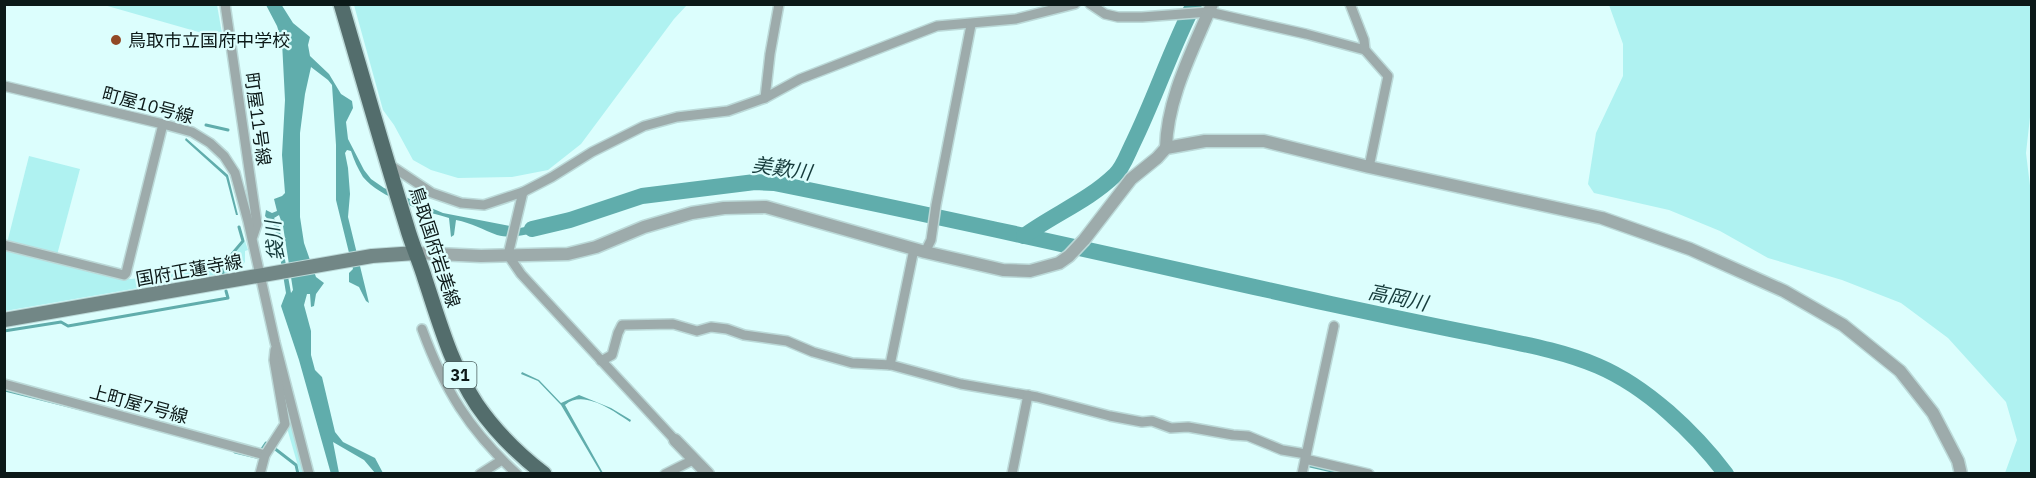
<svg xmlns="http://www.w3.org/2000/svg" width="2036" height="478" viewBox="0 0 2036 478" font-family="'IBM Plex Sans','Noto Sans JP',sans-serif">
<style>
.green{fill:#aff2f1}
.water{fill:#60adac;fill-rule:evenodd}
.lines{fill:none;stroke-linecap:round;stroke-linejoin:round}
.stream{stroke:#60adac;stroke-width:3}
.river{stroke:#60adac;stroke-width:16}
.minor-casing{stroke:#bbd9d8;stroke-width:12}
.tertiary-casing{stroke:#bbd9d8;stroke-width:15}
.secondary-casing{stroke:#bbd9d8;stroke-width:16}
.primary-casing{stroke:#bbd9d8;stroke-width:18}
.minor{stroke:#9dabab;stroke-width:9}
.tertiary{stroke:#9dabab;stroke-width:12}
.secondary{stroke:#728786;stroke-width:14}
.primary{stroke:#536d6c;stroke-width:15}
.poi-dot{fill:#914926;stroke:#dcfefd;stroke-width:2}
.labels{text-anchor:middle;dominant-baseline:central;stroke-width:4.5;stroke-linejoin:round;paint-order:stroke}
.shield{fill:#dcfefd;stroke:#4a5e5d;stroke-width:1.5}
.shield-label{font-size:16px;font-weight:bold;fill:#0c1918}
.poi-label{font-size:18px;fill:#0c1918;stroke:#dcfefd;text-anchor:start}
.street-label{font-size:18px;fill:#0c1918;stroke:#dcfefd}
.water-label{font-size:20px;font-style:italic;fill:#163b3b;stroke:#dcfefd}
</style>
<rect width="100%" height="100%" fill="#dcfefd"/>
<!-- green -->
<g class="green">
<path d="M 104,5 L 217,5 L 223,39 Z"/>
<path d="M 354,5 L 354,4 L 687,5 L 674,19 L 581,144 L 548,170 L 512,177 L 458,178 L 431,170 L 413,160 L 394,125 L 383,110 Z"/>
<path d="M 1609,5 L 2031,5 L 2032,99 L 2026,153 L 2032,202 L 2031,473 L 2005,473 L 2017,440 L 2006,402 L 1948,338 L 1901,303 L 1842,280 L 1768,258 L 1720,231 L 1669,210 L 1594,193 L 1588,184 L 1596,133 L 1623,76 L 1623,44 Z"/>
<path d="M 29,156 L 80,169 L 57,255 L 7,243 Z"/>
<path d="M 245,241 L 248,250 L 245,251 L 245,262 L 237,271 L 5,311 L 4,247 L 131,279 L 223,268 Z"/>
<path d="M 279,360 L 304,464 L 304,473 L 300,473 L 287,428 Z"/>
</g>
<!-- water -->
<g class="water">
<path d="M 281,4 L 293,23 L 310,37 L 308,45 L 310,56 L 329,74 L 341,94 L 352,101 L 353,108 L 346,122 L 348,139 L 364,170 L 371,179 L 384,188 L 443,213 L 520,228 L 552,221 L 554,226 C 536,232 516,240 497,235 C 483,230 472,223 456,220 L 454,235 L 451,237 L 449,218 C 424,211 380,198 363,177 C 358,169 354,160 351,151 L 347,150 L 345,153 L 348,168 L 350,194 L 348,217 L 369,303 L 366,301 L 359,287 L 349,282 L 349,273 L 353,269 L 336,200 L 336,145 L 332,85 L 328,80 L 311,67 L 305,94 L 300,133 L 300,217 L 304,243 L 316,277 L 324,283 L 316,294 L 314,306 L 311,307 L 310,294 L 307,294 L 304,305 L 311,331 L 311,355 L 315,370 L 322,377 L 335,432 L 343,442 L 375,458 L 383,473 L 375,473 L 364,460 L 333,442 L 339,473 L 331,474 L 299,360 L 281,306 L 286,293 L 277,238 L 274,226 L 265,216 L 266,210 L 272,213 L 277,211 L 274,199 L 282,196 L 285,193 L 282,155 L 285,100 L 282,42 L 277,26 L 266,5 ZM 279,215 L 283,226 L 293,290 L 291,293 L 279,226 L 274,218 Z"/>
<path d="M 186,138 L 228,175 L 238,215 L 236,215 L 226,177 L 185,140 Z"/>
<path d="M 522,372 L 539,380 L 561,403 L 579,395 L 611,408 L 631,420 L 630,422 C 613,411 584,389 565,405 L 603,473 L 601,473 L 561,405 L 538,381 L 521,374 Z"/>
</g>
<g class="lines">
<!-- stream -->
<g class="stream">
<path d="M 181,119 L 190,121"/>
<path d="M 206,125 L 228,130"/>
<path d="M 223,273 L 221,267 L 243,241 L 239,227"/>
<path d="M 4,331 L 61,322 L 68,326 L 228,298 L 226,291"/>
<path d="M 5,390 L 85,410"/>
<path d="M 274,448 L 296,465 L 298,474"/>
<path d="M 262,449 L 266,443"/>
<path d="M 235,452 L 260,458"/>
<path d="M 1310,466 L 1345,474"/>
</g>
<!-- river -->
<g class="river">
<path d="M 532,229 L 570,220 L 642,196 L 755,182 L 774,183 C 960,220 1145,263 1331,304 C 1382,315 1434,326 1485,336 C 1523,344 1563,351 1598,366 C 1647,387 1694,432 1726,474"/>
<path d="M 1024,236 C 1054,214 1088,201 1115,175 C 1123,168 1128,153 1133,143 C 1155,98 1171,49 1194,4"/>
</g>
<defs>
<g id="minor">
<path d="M 225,4 L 257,224 L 253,236"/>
<path d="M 1090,4 L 1105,14 L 1118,17 L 1142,17 L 1209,12 L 1306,34 L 1365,50 L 1388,76 L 1369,167"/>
<path d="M 1350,4 L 1364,40 L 1365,50"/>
<path d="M 4,86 L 163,124 L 192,132 L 210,143 L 224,156 L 235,173 L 248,221 L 275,342 L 309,474"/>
<path d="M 765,98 L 770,54 L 779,4"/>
<path d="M 389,167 L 393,167 L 432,193 L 461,203 L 484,205 L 523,192 L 552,177 L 592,152 L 644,126 L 677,117 L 728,111 L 765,98 L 800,79 L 937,26 L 1016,19 L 1075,4"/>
<path d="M 523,192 L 508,255 L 521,274 L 675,440"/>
<path d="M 4,245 L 124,275 L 126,273 L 163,124"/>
<path d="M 925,252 L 931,240 L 936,205 L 971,25"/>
<path d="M 422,329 C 444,389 469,430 517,474"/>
<path d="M 601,361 L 612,355 L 618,333 L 622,325 L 673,324 L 697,331 L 711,327 L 727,329 L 744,335 L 787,341 L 813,352 L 852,363 L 891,365 L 961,384 L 1037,397 L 1110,416 L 1142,422 L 1152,421 L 1171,428 L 1188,427 L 1233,435 L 1248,436 L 1282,450 L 1306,454"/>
<path d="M 890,365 L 914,249"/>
<path d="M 4,384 L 265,455"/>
<path d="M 1305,459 L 1369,474"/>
<path d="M 260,474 L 265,455 L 285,424 L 274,360 L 275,350"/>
<path d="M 480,474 L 502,460"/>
<path d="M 665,474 L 693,460"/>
<path d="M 1012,474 L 1028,395"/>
<path d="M 1302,474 L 1334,326"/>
</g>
<g id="tertiary">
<path d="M 1166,148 C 1167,98 1193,50 1212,4"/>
<path d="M 416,253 L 481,256 L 568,254 L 596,247 L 644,227 L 692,213 L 724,208 L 766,207 L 925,252 L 1003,270 L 1030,271 L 1059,263 L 1069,256 L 1084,240 L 1131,179 L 1157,158 L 1166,148 L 1205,141 L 1264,141 L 1369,167 L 1602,218 L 1690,249 L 1784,291 L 1843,325 L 1900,371 L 1933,413 L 1958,461 L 1961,474"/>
<path d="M 675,440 L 708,474"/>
</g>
<path id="secondary" d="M 4,320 L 372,256 L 416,253"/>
<path id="primary" d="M 341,4 C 363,79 384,153 407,227 C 412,245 420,262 425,279 C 440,324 451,365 477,405 C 495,431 518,454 544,474"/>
</defs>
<!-- minor casing -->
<use href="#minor" class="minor-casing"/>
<!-- tertiary casing -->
<use href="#tertiary" class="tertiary-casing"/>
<!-- secondary casing -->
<use href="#secondary" class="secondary-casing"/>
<!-- primary casing -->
<use href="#primary" class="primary-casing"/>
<!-- minor -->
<use href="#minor" class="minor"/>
<!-- tertiary -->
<use href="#tertiary" class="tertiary"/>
<!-- secondary -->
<use href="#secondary" class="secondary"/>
<!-- primary -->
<use href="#primary" class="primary"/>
</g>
<!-- markers -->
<circle class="poi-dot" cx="116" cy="40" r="6"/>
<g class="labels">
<!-- shield labels -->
<rect class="shield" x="443.5" y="362" width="33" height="26" rx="4.5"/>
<g class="shield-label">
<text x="460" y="375">31</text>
</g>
<!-- poi labels -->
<g class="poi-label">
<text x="128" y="40">鳥取市立国府中学校</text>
</g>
<!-- street labels -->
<g class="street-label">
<text transform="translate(148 105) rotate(15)">町屋10号線</text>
<text transform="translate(258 119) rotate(82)">町屋11号線</text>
<text transform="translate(435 247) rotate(72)">鳥取国府岩美線</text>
<text transform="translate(189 270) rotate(-10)">国府正蓮寺線</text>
<text transform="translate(139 404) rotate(15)">上町屋7号線</text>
</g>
<!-- water labels -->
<g class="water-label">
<text transform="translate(782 168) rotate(8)">美歎川</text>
<text transform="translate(274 241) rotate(-95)">袋川</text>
<text transform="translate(1398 297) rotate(12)">高岡川</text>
</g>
</g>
<!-- border -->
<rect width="2036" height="478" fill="none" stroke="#0c1918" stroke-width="12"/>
</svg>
